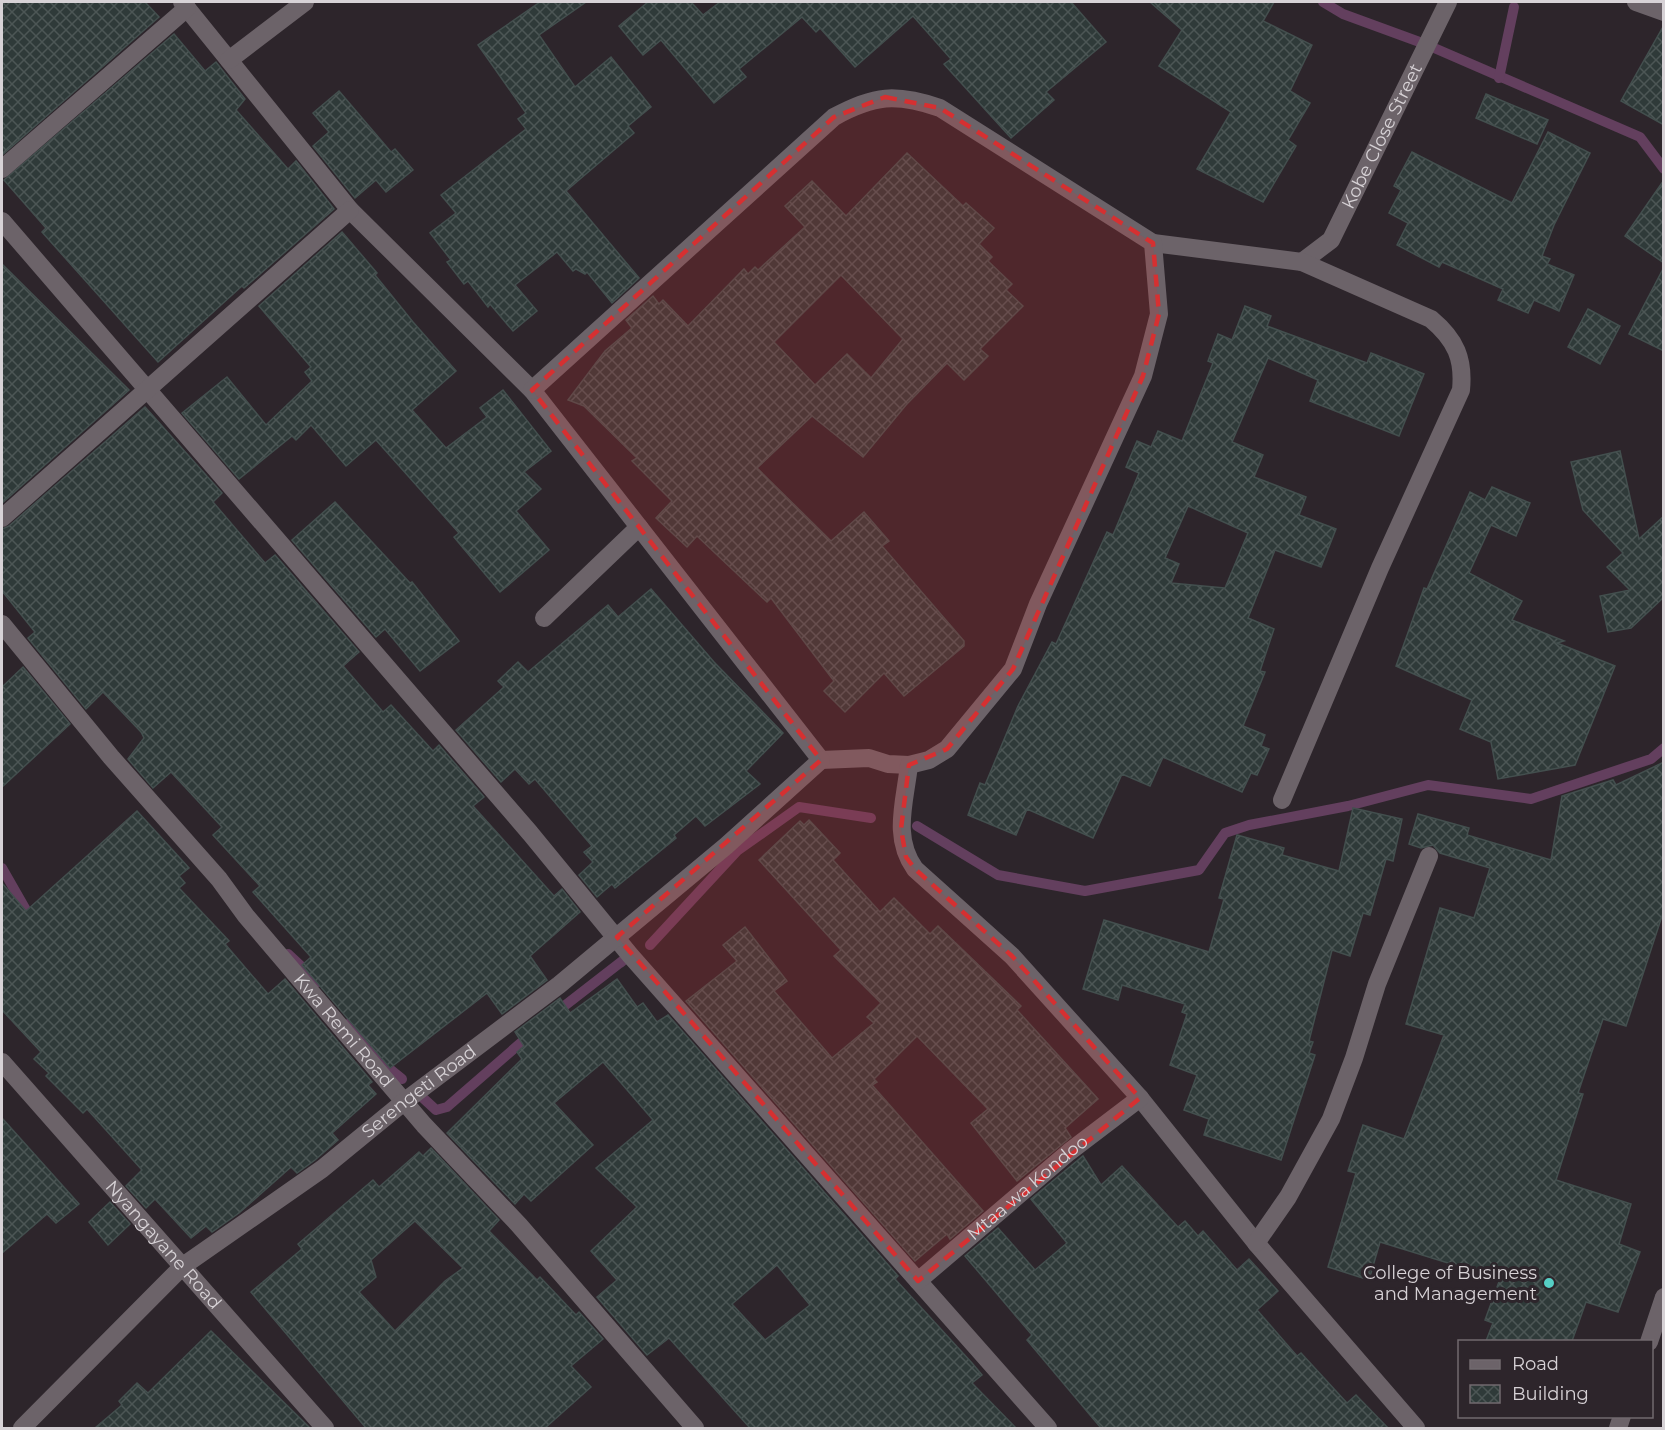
<svg xmlns="http://www.w3.org/2000/svg" width="1665" height="1430" viewBox="0 0 1665 1430" font-family="Montserrat,sans-serif">
<style>
.lines{fill:none;stroke-linecap:round;stroke-linejoin:round}
.stream{stroke:#633f5e;stroke-width:10}
.building{fill:url(#building-cross-hatch);stroke:#434f4e;stroke-width:1.5;fill-rule:evenodd}
.minor{stroke:#6c6369;stroke-width:18}
.marked{fill:#d63031;fill-opacity:0.2;stroke:#d63031;stroke-width:4.5;stroke-dasharray:12 8;stroke-linejoin:round}
.poi-dot{fill:#56cec4;stroke:#2d252b;stroke-width:2}
.labels{text-anchor:middle;dominant-baseline:central;stroke-width:6;stroke-linejoin:round;paint-order:stroke}
.street-label{font-size:18px;fill:#d7d2d6;stroke:#2d252b}
.poi-label{font-size:18px;fill:#d7d2d6;stroke:#2d252b;text-anchor:end}
</style>
<defs>
<pattern id="building-cross-hatch" width="8" height="8" patternUnits="userSpaceOnUse" patternTransform="scale(1.5)"><rect width="8" height="8" fill="#2f3a39"/><path d="M0 0l8 8M0 8l8-8" fill="none" stroke="#4c5655"/></pattern>
</defs>
<rect width="100%" height="100%" fill="#2d252b"/>
<g class="lines">
<!-- stream -->
<g class="stream">
<path d="M 1323,2 L 1343,14 L 1425,44 L 1640,137 L 1664,169"/>
<path d="M 1499,78 L 1514,7"/>
<path d="M 917,826 L 998,875 L 1085,891 L 1199,870 L 1225,833 L 1249,825 L 1348,806 L 1428,785 L 1531,799 L 1651,759 L 1664,748"/>
<path d="M 2,868 L 30,917"/>
<path d="M 650,945 L 737,851 L 799,807 L 871,818"/>
<path d="M 288,954 L 318,982"/>
<path d="M 554,1014 L 630,955 L 620,963"/>
<path d="M 351,1021 L 381,1062 L 402,1079"/>
<path d="M 423,1098 L 436,1110 L 447,1107 L 531,1034"/>
</g>
</g>
<!-- building -->
<g class="building">
<path d="M 2,2 L 145,2 L 159,17 L 2,155 Z"/>
<path d="M 540,2 L 586,2 L 539,35 L 575,87 L 611,57 L 651,107 L 628,126 L 634,133 L 566,191 L 639,278 L 612,303 L 587,272 L 585,274 L 576,269 L 573,271 L 557,252 L 515,285 L 537,311 L 513,331 L 490,304 L 488,307 L 468,281 L 464,284 L 447,262 L 451,260 L 430,233 L 456,213 L 441,195 L 526,129 L 518,119 L 526,113 L 478,45 Z"/>
<path d="M 648,2 L 691,2 L 703,15 L 720,2 L 1071,2 L 1106,42 L 1046,92 L 1054,100 L 1011,138 L 944,64 L 951,59 L 913,16 L 855,67 L 820,28 L 816,32 L 802,17 L 739,69 L 746,77 L 714,103 L 661,40 L 643,55 L 619,26 Z"/>
<path d="M 1150,2 L 1274,2 L 1263,21 L 1312,45 L 1290,91 L 1310,103 L 1288,140 L 1296,146 L 1263,202 L 1197,169 L 1231,112 L 1159,66 L 1182,30 Z"/>
<path d="M 1664,25 L 1664,125 L 1621,101 Z"/>
<path d="M 174,34 L 205,71 L 216,62 L 245,99 L 236,110 L 288,169 L 296,161 L 334,209 L 244,288 L 242,286 L 158,362 L 42,232 L 46,228 L 4,180 Z"/>
<path d="M 339,91 L 391,152 L 395,149 L 413,170 L 386,192 L 376,180 L 355,198 L 313,146 L 329,132 L 313,113 Z"/>
<path d="M 1486,94 L 1548,120 L 1537,144 L 1476,118 Z"/>
<path d="M 1548,132 L 1590,153 L 1554,225 L 1542,256 L 1550,259 L 1547,264 L 1574,275 L 1559,311 L 1534,300 L 1528,313 L 1498,300 L 1503,289 L 1442,262 L 1439,267 L 1397,245 L 1408,223 L 1389,213 L 1401,190 L 1394,186 L 1412,152 L 1512,203 Z"/>
<path d="M 907,153 L 963,206 L 966,203 L 994,228 L 979,244 L 992,257 L 988,261 L 1012,284 L 1006,290 L 1023,306 L 980,349 L 988,356 L 964,380 L 947,363 L 906,405 L 863,457 L 812,416 L 757,468 L 831,541 L 864,512 L 889,541 L 882,546 L 964,641 L 964,646 L 904,696 L 884,673 L 845,712 L 824,691 L 834,681 L 771,598 L 767,602 L 697,536 L 687,547 L 656,518 L 672,501 L 632,461 L 637,458 L 584,406 L 568,400 L 605,351 L 632,328 L 626,320 L 653,296 L 659,304 L 663,300 L 688,326 L 744,269 L 748,274 L 755,267 L 758,270 L 805,227 L 785,206 L 812,181 L 846,216 ZM 841,275 L 903,339 L 871,378 L 847,354 L 815,385 L 774,342 Z"/>
<path d="M 1664,180 L 1664,263 L 1625,236 Z"/>
<path d="M 342,232 L 377,273 L 375,275 L 413,322 L 456,371 L 412,410 L 446,448 L 487,417 L 480,408 L 503,390 L 551,451 L 524,472 L 541,489 L 516,511 L 549,550 L 500,592 L 454,537 L 459,533 L 376,440 L 346,466 L 311,425 L 296,440 L 292,436 L 239,479 L 182,413 L 227,377 L 266,425 L 312,381 L 305,372 L 311,367 L 259,306 Z"/>
<path d="M 2,264 L 129,390 L 2,503 Z"/>
<path d="M 1664,267 L 1664,351 L 1629,334 Z"/>
<path d="M 1245,306 L 1271,316 L 1267,326 L 1367,363 L 1371,353 L 1424,374 L 1399,436 L 1310,401 L 1318,380 L 1268,358 L 1232,442 L 1263,455 L 1254,477 L 1306,497 L 1299,515 L 1336,529 L 1321,567 L 1275,550 L 1248,618 L 1274,629 L 1260,671 L 1265,672 L 1243,726 L 1265,735 L 1261,746 L 1269,749 L 1257,775 L 1251,773 L 1242,792 L 1163,757 L 1150,786 L 1122,774 L 1093,838 L 1027,809 L 1016,835 L 968,815 L 980,783 L 985,785 L 1018,706 L 1052,642 L 1056,644 L 1107,532 L 1113,535 L 1139,473 L 1126,467 L 1137,441 L 1151,447 L 1158,431 L 1182,441 L 1213,363 L 1208,361 L 1218,334 L 1232,340 ZM 1188,506 L 1248,533 L 1225,588 L 1171,583 L 1179,564 L 1165,558 Z"/>
<path d="M 1588,309 L 1620,326 L 1600,364 L 1568,347 Z"/>
<path d="M 145,407 L 222,493 L 213,502 L 265,563 L 275,555 L 359,652 L 343,666 L 383,712 L 391,705 L 433,751 L 439,745 L 484,797 L 473,806 L 554,896 L 562,889 L 580,912 L 530,956 L 547,980 L 502,1014 L 487,993 L 390,1068 L 302,965 L 311,957 L 253,892 L 260,886 L 213,835 L 222,827 L 171,772 L 153,788 L 128,759 L 144,738 L 141,732 L 103,692 L 86,709 L 28,638 L 35,632 L 2,591 L 2,529 L 9,526 Z"/>
<path d="M 1620,451 L 1639,539 L 1664,516 L 1664,597 L 1631,628 L 1608,632 L 1600,596 L 1630,590 L 1607,567 L 1623,553 L 1583,510 L 1571,462 Z"/>
<path d="M 1492,487 L 1530,503 L 1516,536 L 1491,525 L 1469,573 L 1522,601 L 1512,620 L 1564,641 L 1557,643 L 1615,666 L 1575,765 L 1498,779 L 1491,742 L 1460,729 L 1472,700 L 1396,666 L 1424,588 L 1427,589 L 1470,492 L 1485,500 Z"/>
<path d="M 335,502 L 410,583 L 412,582 L 459,641 L 420,671 L 385,629 L 376,637 L 292,540 Z"/>
<path d="M 651,589 L 714,662 L 783,733 L 746,771 L 760,784 L 705,826 L 696,816 L 674,835 L 676,838 L 615,888 L 612,884 L 597,897 L 579,875 L 593,862 L 584,852 L 592,846 L 535,779 L 529,784 L 515,769 L 501,782 L 456,730 L 504,687 L 498,681 L 518,662 L 528,672 L 608,605 L 618,617 Z"/>
<path d="M 23,667 L 70,724 L 2,787 L 2,687 Z"/>
<path d="M 1664,762 L 1664,910 L 1626,1026 L 1603,1019 L 1578,1093 L 1583,1094 L 1556,1180 L 1631,1204 L 1619,1244 L 1640,1252 L 1618,1312 L 1586,1302 L 1572,1341 L 1486,1341 L 1493,1323 L 1485,1320 L 1500,1279 L 1380,1242 L 1369,1280 L 1328,1267 L 1356,1173 L 1348,1171 L 1363,1125 L 1404,1139 L 1444,1035 L 1406,1024 L 1440,908 L 1474,918 L 1490,868 L 1440,853 L 1433,845 L 1421,848 L 1409,844 L 1418,814 L 1469,828 L 1467,835 L 1551,860 L 1562,796 L 1613,780 L 1616,785 Z"/>
<path d="M 1353,808 L 1402,819 L 1393,861 L 1386,859 L 1370,915 L 1363,913 L 1350,956 L 1332,950 L 1309,1041 L 1313,1042 L 1309,1053 L 1315,1055 L 1281,1160 L 1204,1135 L 1209,1119 L 1184,1110 L 1197,1075 L 1170,1065 L 1187,1014 L 1182,1012 L 1185,1004 L 1122,985 L 1118,1000 L 1083,989 L 1104,920 L 1209,952 L 1224,899 L 1219,898 L 1237,835 L 1284,848 L 1282,855 L 1339,871 Z"/>
<path d="M 137,811 L 189,868 L 179,876 L 185,883 L 179,888 L 229,941 L 225,944 L 268,994 L 285,979 L 372,1082 L 368,1085 L 376,1094 L 332,1133 L 338,1140 L 315,1160 L 297,1173 L 291,1167 L 239,1213 L 212,1232 L 206,1226 L 191,1238 L 155,1199 L 146,1208 L 126,1186 L 142,1170 L 87,1109 L 83,1113 L 46,1076 L 49,1073 L 34,1059 L 41,1052 L 2,1010 L 2,883 L 26,911 Z"/>
<path d="M 809,820 L 840,853 L 833,860 L 880,912 L 894,898 L 930,934 L 938,926 L 1021,1006 L 1017,1010 L 1098,1099 L 1065,1128 L 1071,1137 L 1017,1181 L 971,1123 L 988,1109 L 917,1036 L 874,1079 L 877,1082 L 872,1085 L 983,1211 L 950,1239 L 947,1234 L 915,1261 L 686,1001 L 737,961 L 723,945 L 745,927 L 787,981 L 774,991 L 832,1058 L 874,1023 L 867,1017 L 881,1003 L 834,956 L 841,950 L 759,860 L 800,821 L 804,825 Z"/>
<path d="M 617,979 L 637,1007 L 643,1003 L 657,1022 L 668,1015 L 898,1276 L 895,1279 L 972,1363 L 982,1375 L 972,1383 L 1016,1428 L 750,1428 L 669,1338 L 647,1355 L 597,1297 L 617,1280 L 591,1251 L 637,1207 L 596,1168 L 653,1120 L 603,1062 L 554,1103 L 593,1145 L 531,1201 L 524,1194 L 515,1204 L 447,1133 L 522,1059 L 517,1052 L 524,1046 L 515,1032 L 560,998 L 570,1013 ZM 777,1265 L 810,1305 L 765,1340 L 732,1304 Z"/>
<path d="M 2,1118 L 79,1204 L 56,1223 L 47,1214 L 2,1253 Z"/>
<path d="M 431,1148 L 499,1220 L 489,1231 L 537,1280 L 540,1277 L 576,1315 L 579,1312 L 603,1339 L 571,1366 L 591,1387 L 545,1428 L 366,1428 L 251,1292 L 302,1249 L 298,1244 L 373,1180 L 379,1187 L 419,1152 L 423,1156 ZM 415,1221 L 463,1268 L 445,1281 L 395,1331 L 359,1292 L 376,1277 L 371,1260 Z"/>
<path d="M 1083,1156 L 1101,1185 L 1122,1166 L 1178,1227 L 1185,1221 L 1198,1236 L 1203,1231 L 1237,1270 L 1249,1259 L 1278,1291 L 1257,1310 L 1297,1356 L 1301,1353 L 1347,1403 L 1356,1395 L 1388,1428 L 1101,1428 L 1027,1340 L 1032,1335 L 965,1256 L 998,1228 L 1035,1270 L 1067,1243 L 1031,1199 Z"/>
<path d="M 110,1202 L 130,1224 L 108,1245 L 89,1222 Z"/>
<path d="M 211,1331 L 310,1428 L 95,1428 L 122,1405 L 119,1401 L 137,1383 L 148,1393 Z"/>
</g>
<g class="lines">
<!-- minor -->
<g class="minor">
<path d="M 182,2 L 350,210 L 532,390 L 821,760"/>
<path d="M 1636,2 L 1664,12"/>
<path d="M 229,60 L 305,2"/>
<path d="M 2,169 L 187,8"/>
<path d="M 2,221 L 530,833 L 630,955 L 1048,1428"/>
<path id="s1" d="M 1302,262 L 1331,240 L 1448,2"/>
<path d="M 532,390 L 834,117 C 874,95 896,93 940,108 L 1153,243 L 1302,262 L 1431,319 C 1456,340 1464,359 1461,390 L 1380,568 L 1282,800"/>
<path d="M 2,518 L 350,210"/>
<path d="M 544,618 L 639,527"/>
<path id="s2" d="M 2,624 L 111,757 L 219,879 L 246,916 L 424,1125 L 519,1225 L 695,1428"/>
<path d="M 821,760 L 869,758 L 888,764 L 909,765 L 929,760 L 947,749 L 1013,669 L 1038,604 L 1143,376 L 1159,314 L 1153,243"/>
<path d="M 909,765 C 905,802 892,837 915,869 L 1012,956 L 1140,1098 L 1256,1243 L 1416,1428"/>
<path id="s3" d="M 2,1062 L 325,1428"/>
<path d="M 1256,1243 L 1288,1197 L 1331,1119 L 1354,1058 L 1377,984 L 1429,856"/>
<path id="s4" d="M 918,1281 L 1069,1152 L 1140,1098"/>
<path d="M 1649,1342 L 1664,1297"/>
<path id="s5" d="M 22,1428 L 183,1266 L 322,1169 L 405,1101 L 559,985 L 726,846 L 821,760"/>
<path d="M 1618,1428 L 1622,1416"/>
</g>
</g>
<!-- marked area -->
<path class="marked" d="M 885,97 L 940,108 L 1153,243 L 1159,314 L 1143,376 L 1013,669 L 947,749 L 909,765 L 901,829 L 906,857 L 915,869 L 1012,956 L 1140,1098 L 918,1281 L 617,937 L 821,760 L 532,390 L 834,117 Z"/>
<!-- markers -->
<circle class="poi-dot" cx="1549" cy="1283" r="6"/>
<g class="labels">
<!-- street labels -->
<g class="street-label">
<text stroke="none"><textPath href="#s1" startOffset="152">Kobe Close Street</textPath></text>
<text stroke="none"><textPath href="#s2" startOffset="531">Kwa Remi Road</textPath></text>
<text stroke="none"><textPath href="#s5" startOffset="522">Serengeti Road</textPath></text>
<text stroke="none"><textPath href="#s4" startOffset="144">Mtaa wa Kondoo</textPath></text>
<text stroke="none"><textPath href="#s3" startOffset="244">Nyangayane Road</textPath></text>
</g>
<!-- poi labels -->
<g class="poi-label">
<text x="1537" y="1273">College of Business<tspan x="1537" dy="21">and Management</tspan></text>
</g>
</g>
<!-- border -->
<rect width="1665" height="1430" fill="none" stroke="#d7d2d6" stroke-width="6"/>
<!-- legend -->
<rect x="1458" y="1340" width="195" height="78" fill="#2d252b" stroke="#716a6f" stroke-width="1.5"/>
<rect x="1470" y="1360" width="30" height="9" fill="#6c6369" stroke="#716a6f" stroke-width="1.5"/>
<text x="1512" y="1370" font-size="18" fill="#d7d2d6">Road</text>
<rect x="1470" y="1385" width="30" height="18" fill="url(#building-cross-hatch)" stroke="#716a6f" stroke-width="1.5"/>
<text x="1512" y="1400" font-size="18" fill="#d7d2d6">Building</text>
</svg>
